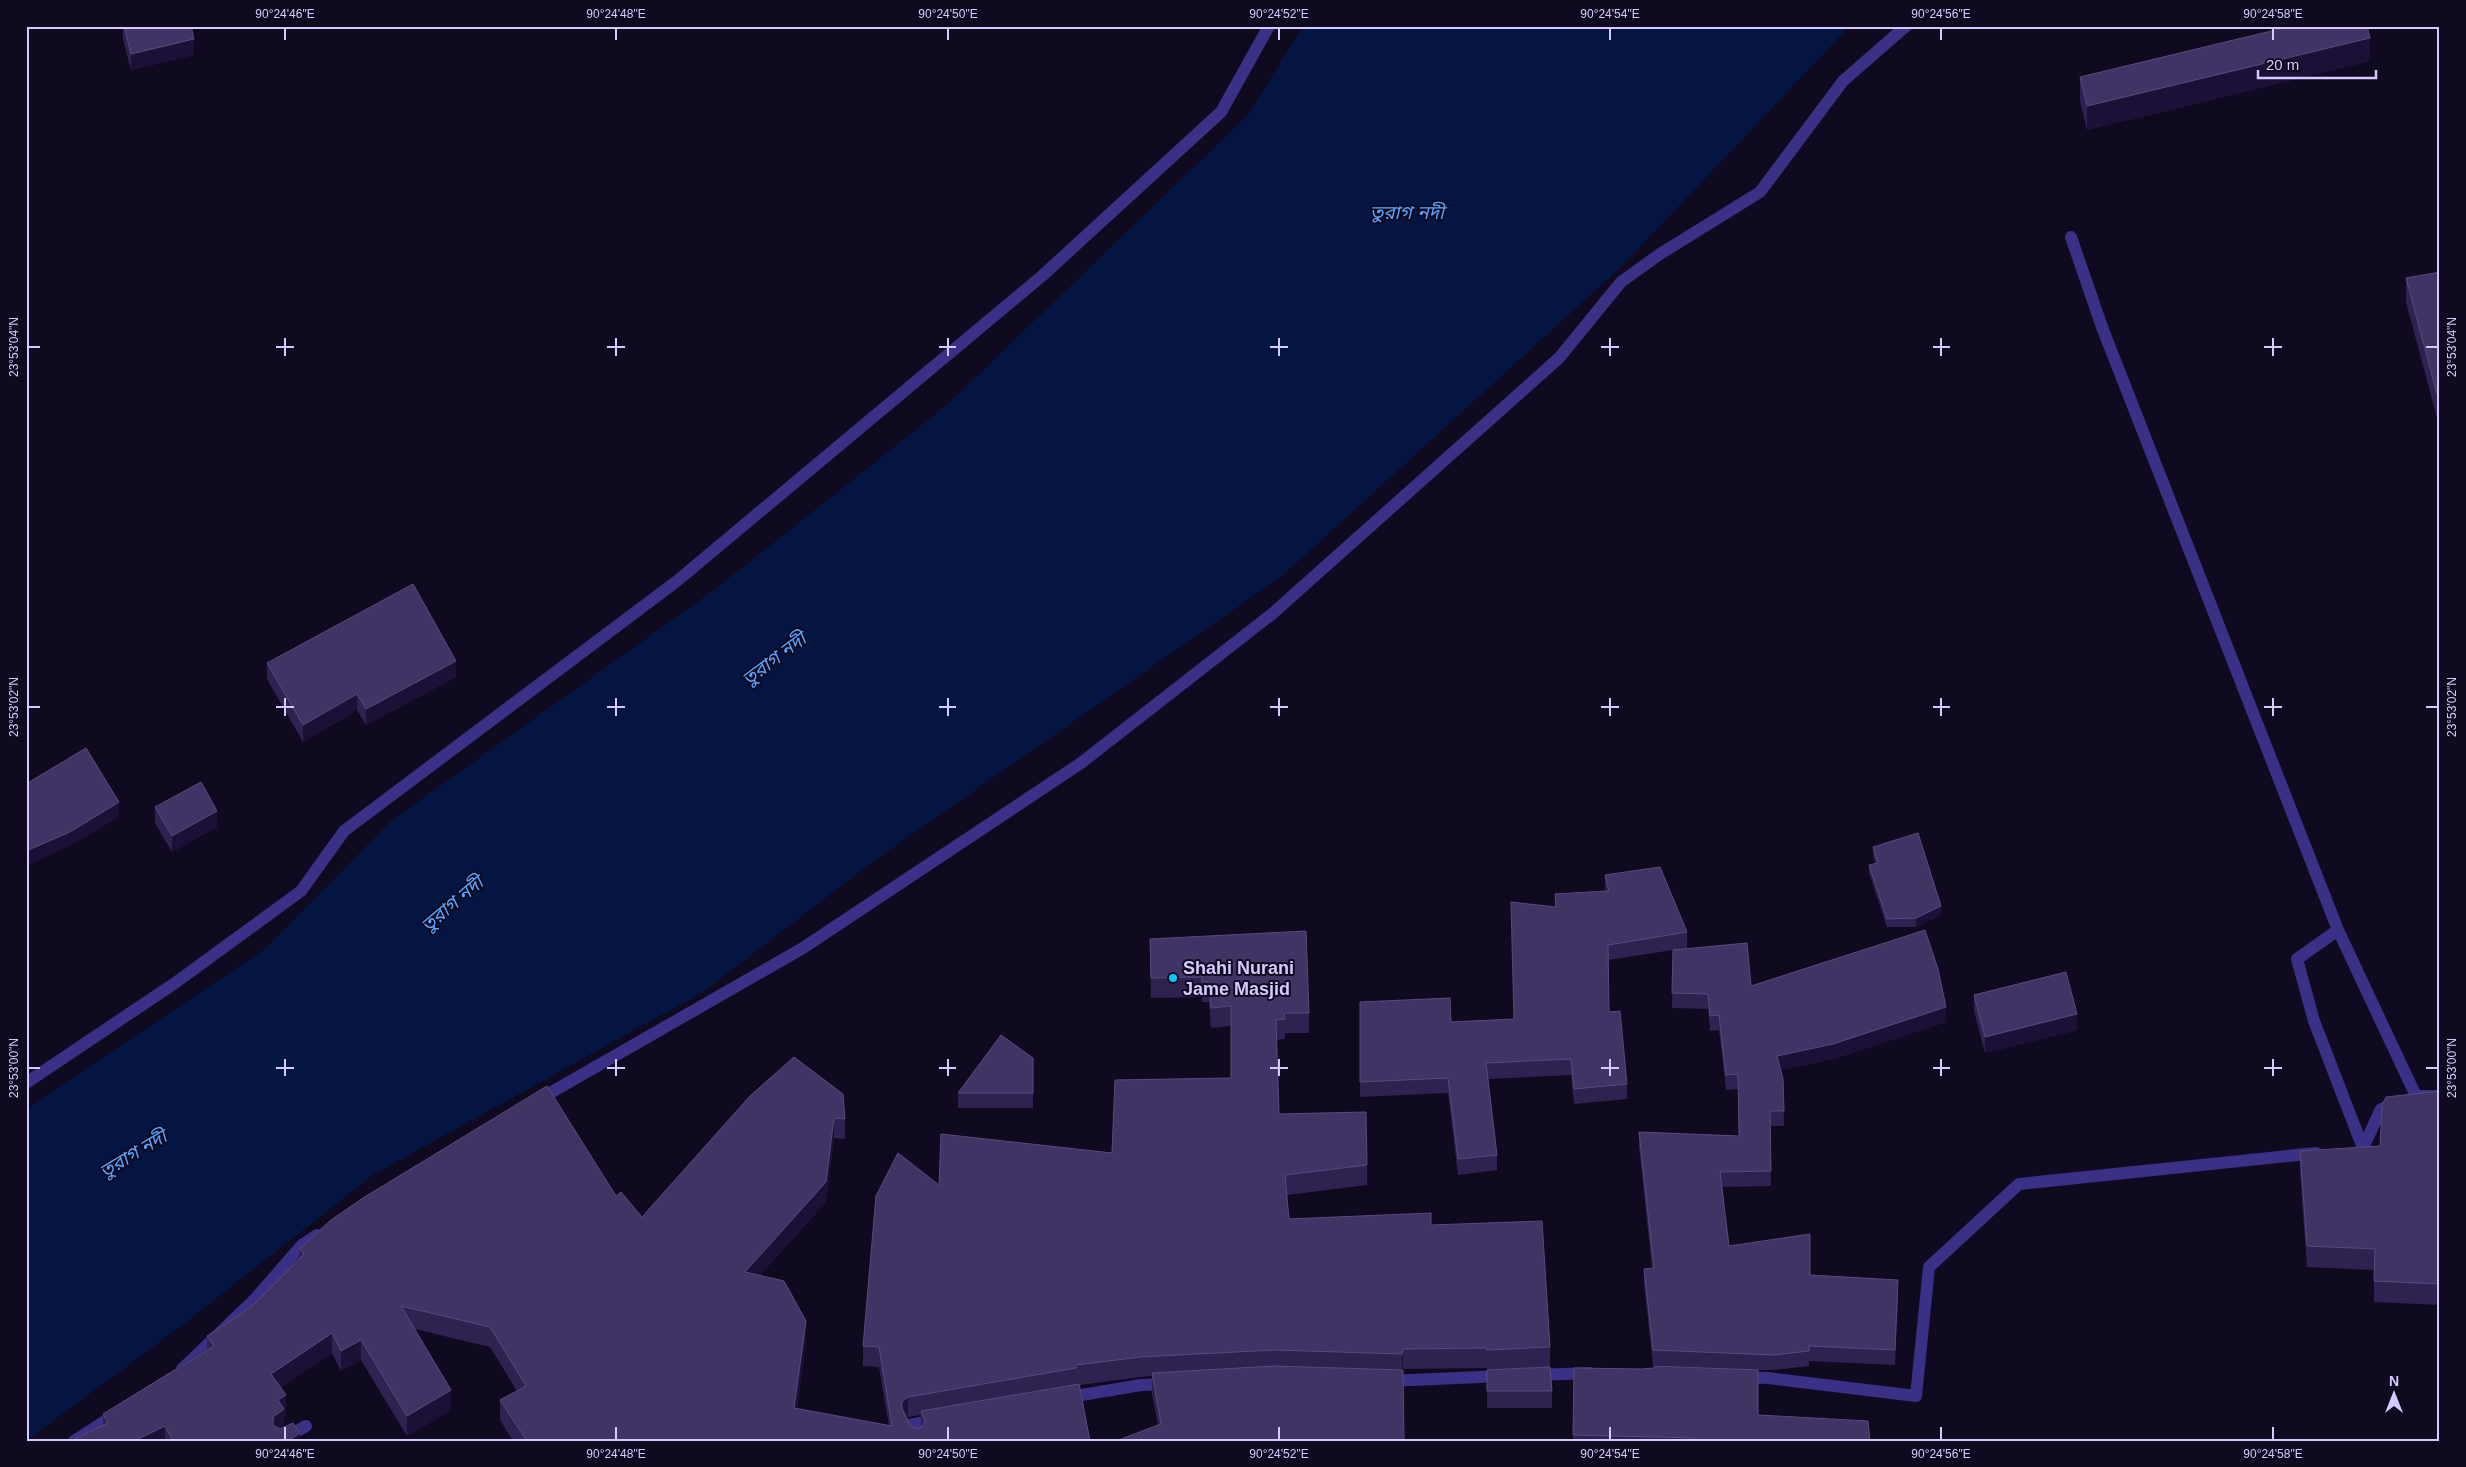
<svg xmlns="http://www.w3.org/2000/svg" width="2466" height="1467" viewBox="0 0 2466 1467" font-family="Arial,'Noto Sans Bengali',sans-serif">
<style>
.water{fill:#041541}
.lines{fill:none;stroke-linecap:round;stroke-linejoin:round}
.minor{stroke:#3a3085;stroke-width:12}
.wall{fill:#2f2251;fill-rule:evenodd}
.shaded-wall{fill:#1b1136}
.building{fill:#403464;stroke:#584b7c}
.ticks{fill:none;stroke:#d5caff;stroke-width:2}
.poi-dot{fill:#00caf5;stroke:#100a21;stroke-width:2}
.labels{text-anchor:middle;dominant-baseline:central;stroke-width:4;stroke-linejoin:round;paint-order:stroke}
.poi-label{font-size:18px;font-weight:bold;fill:#d5caff;stroke:#100a21;text-anchor:start}
.water-label{font-size:19px;font-style:italic;fill:#58a5ff;stroke:#100a21}
.neatline{fill:none;stroke:#d5caff;stroke-width:2}
.ticks-label{font-size:12px;text-anchor:middle;fill:#d5caff}
</style>
<rect width="100%" height="100%" fill="#100a21"/>
<!-- water -->
<path class="water" d="M 1303,26 L 1850,26 L 1619,269 L 1282,576 L 871,863 L 703,992 L 373,1175 L 180,1327 L 26,1441 L 26,1109 L 265,949 L 391,821 L 714,590 L 947,405 L 1249,114 Z"/>
<g class="lines">
<!-- minor -->
<g class="minor">
<path d="M 2071,237 L 2102,327 L 2338,930 L 2297,959 L 2314,1021 L 2363,1148"/>
<path d="M 2338,930 L 2416,1096 L 2440,1096"/>
<path d="M 26,1083 L 175,983 L 301,891 L 344,831 L 677,581 L 1042,276 L 1221,112 L 1269,26"/>
<path d="M 536,1101 L 803,948 L 1081,763 L 1272,614 L 1559,358 L 1621,282 L 1660,254 L 1760,192 L 1843,81 L 1906,26"/>
<path d="M 2363,1148 L 2381,1109 L 2397,1103"/>
<path d="M 182,1369 L 255,1299 L 302,1245 L 317,1235"/>
<path d="M 1535,1375 L 1590,1373"/>
<path d="M 1743,1377 L 1768,1378 L 1916,1396 L 1929,1267 L 2019,1184 L 2316,1153"/>
<path d="M 1388,1381 L 1503,1376"/>
<path d="M 1064,1398 L 1141,1385 L 1168,1384"/>
<path d="M 74,1441 L 116,1414"/>
<path d="M 280,1441 L 306,1426"/>
<path d="M 917,1441 L 909,1425 L 936,1420"/>
</g>
</g>
<!-- wall -->
<g class="wall">
<path d="M 123,26 L 191,26 L 194,55 L 131,70 L 123,39 Z"/>
<path d="M 2370,61 L 2087,130 L 2080,101 L 2080,77 Z"/>
<path d="M 2440,272 L 2440,429 L 2406,302 L 2406,278 Z"/>
<path d="M 267,663 L 456,677 L 366,725 L 357,710 L 303,742 L 267,679 Z"/>
<path d="M 155,807 L 217,827 L 172,852 L 155,823 Z"/>
<path d="M 1873,847 L 1941,914 L 1916,927 L 1887,927 L 1869,873 L 1869,865 L 1875,864 L 1873,855 Z"/>
<path d="M 1605,875 L 1687,932 L 1687,948 L 1681,949 L 1751,986 L 1946,1022 L 1833,1059 L 1781,1070 L 1783,1079 L 1784,1126 L 1770,1126 L 1771,1186 L 1721,1187 L 1729,1246 L 1810,1275 L 1898,1295 L 1895,1365 L 1809,1361 L 1809,1366 L 1773,1370 L 1758,1370 L 1758,1415 L 1870,1441 L 1573,1441 L 1574,1368 L 1754,1370 L 1653,1365 L 1644,1284 L 1644,1269 L 1652,1268 L 1639,1147 L 1639,1132 L 1739,1136 L 1738,1089 L 1726,1090 L 1719,1030 L 1710,1031 L 1708,1009 L 1672,1008 L 1673,950 L 1608,960 L 1609,1012 L 1627,1084 L 1627,1099 L 1574,1104 L 1571,1075 L 1488,1079 L 1497,1155 L 1497,1170 L 1458,1175 L 1448,1093 L 1360,1097 L 1360,1002 L 1451,1022 L 1514,1019 L 1555,907 L 1555,894 L 1605,891 Z"/>
<path d="M 1150,939 L 1309,1013 L 1309,1033 L 1285,1033 L 1285,1039 L 1276,1040 L 1279,1114 L 1367,1165 L 1367,1185 L 1287,1195 L 1289,1219 L 1431,1225 L 1550,1347 L 1550,1367 L 1487,1370 L 1487,1368 L 1403,1369 L 1404,1441 L 1158,1425 L 1152,1393 L 1152,1376 L 1141,1377 L 1080,1385 L 1090,1441 L 513,1441 L 500,1420 L 500,1400 L 517,1391 L 490,1347 L 415,1329 L 451,1410 L 407,1436 L 361,1360 L 341,1371 L 332,1353 L 281,1387 L 286,1415 L 284,1416 L 284,1427 L 300,1441 L 70,1441 L 103,1425 L 103,1414 L 207,1349 L 207,1336 L 251,1307 L 299,1259 L 299,1249 L 616,1196 L 642,1217 L 750,1096 L 845,1119 L 845,1139 L 834,1138 L 826,1202 L 760,1275 L 806,1341 L 797,1408 L 889,1426 L 879,1367 L 863,1366 L 863,1346 L 939,1185 L 1112,1153 L 1231,1078 L 1231,1026 L 1211,1028 L 1209,1002 L 1202,1002 L 1202,997 L 1151,998 ZM 921,1415 L 921,1427 L 917,1429 L 910,1425 L 906,1418 L 908,1417 Z"/>
<path d="M 1974,995 L 2077,1030 L 1985,1053 L 1974,1011 Z"/>
<path d="M 1033,1058 L 1033,1108 L 958,1108 L 958,1093 Z"/>
<path d="M 2440,1091 L 2440,1305 L 2374,1302 L 2374,1270 L 2307,1267 L 2300,1172 L 2300,1151 L 2380,1146 Z"/>
<path d="M 1487,1370 L 1552,1391 L 1552,1408 L 1487,1408 Z"/>
</g>
<!-- shaded-wall -->
<g class="shaded-wall">
<path d="M 2370,38 L 2370,61 L 2087,130 L 2087,106 Z"/>
<path d="M 194,39 L 194,55 L 131,70 L 131,54 Z"/>
<path d="M 456,661 L 456,677 L 366,725 L 366,709 Z"/>
<path d="M 357,694 L 357,710 L 303,742 L 303,725 Z"/>
<path d="M 119,802 L 119,817 L 70,846 L 26,866 L 26,851 Z"/>
<path d="M 217,811 L 217,827 L 172,852 L 172,836 Z"/>
<path d="M 1941,906 L 1941,914 L 1916,927 L 1916,918 Z"/>
<path d="M 1946,1007 L 1946,1022 L 1833,1059 L 1777,1071 L 1777,1056 Z"/>
<path d="M 2077,1014 L 2077,1030 L 1985,1053 L 1985,1037 Z"/>
<path d="M 834,1118 L 834,1138 L 826,1202 L 745,1292 L 745,1272 Z"/>
<path d="M 1898,1280 L 1898,1295 L 1895,1365 L 1895,1350 Z"/>
<path d="M 806,1321 L 806,1341 L 794,1428 L 794,1408 Z"/>
<path d="M 332,1333 L 332,1353 L 271,1394 L 271,1374 Z"/>
<path d="M 361,1340 L 361,1360 L 341,1371 L 341,1351 Z"/>
<path d="M 1403,1349 L 1403,1369 L 1402,1374 L 1402,1354 Z"/>
<path d="M 451,1390 L 451,1410 L 407,1436 L 407,1416 Z"/>
<path d="M 286,1395 L 286,1415 L 284,1416 L 284,1429 L 273,1441 L 273,1417 L 278,1400 Z"/>
<path d="M 908,1397 L 908,1417 L 902,1422 L 902,1402 Z"/>
<path d="M 165,1426 L 165,1441 L 134,1441 Z"/>
<path d="M 300,1433 L 300,1441 L 288,1441 Z"/>
</g>
<!-- building -->
<g class="building">
<path d="M 124,26 L 191,26 L 194,39 L 131,54 Z"/>
<path d="M 2292,26 L 2367,26 L 2370,38 L 2087,106 L 2080,77 Z"/>
<path d="M 2440,272 L 2440,405 L 2406,278 Z"/>
<path d="M 413,584 L 456,661 L 366,709 L 357,694 L 303,725 L 267,663 Z"/>
<path d="M 86,748 L 119,802 L 70,832 L 26,851 L 26,784 Z"/>
<path d="M 201,782 L 217,811 L 172,836 L 155,807 Z"/>
<path d="M 1918,833 L 1941,906 L 1916,918 L 1887,919 L 1869,865 L 1878,863 L 1873,847 Z"/>
<path d="M 1660,867 L 1687,932 L 1608,945 L 1609,1012 L 1620,1011 L 1627,1084 L 1574,1089 L 1571,1059 L 1486,1063 L 1497,1155 L 1458,1159 L 1448,1078 L 1360,1082 L 1360,1002 L 1450,998 L 1451,1022 L 1514,1019 L 1511,902 L 1556,907 L 1555,894 L 1609,891 L 1605,875 Z"/>
<path d="M 1925,930 L 1938,969 L 1946,1007 L 1833,1044 L 1777,1056 L 1783,1079 L 1784,1111 L 1770,1111 L 1771,1171 L 1720,1172 L 1729,1246 L 1810,1234 L 1810,1275 L 1898,1280 L 1895,1350 L 1809,1346 L 1809,1351 L 1773,1355 L 1653,1350 L 1644,1269 L 1654,1268 L 1639,1132 L 1739,1136 L 1738,1074 L 1726,1075 L 1719,1015 L 1710,1016 L 1708,994 L 1672,993 L 1673,950 L 1747,943 L 1751,986 Z"/>
<path d="M 1306,931 L 1309,1013 L 1284,1013 L 1285,1019 L 1276,1020 L 1279,1114 L 1366,1112 L 1367,1165 L 1285,1175 L 1289,1219 L 1431,1213 L 1431,1225 L 1542,1221 L 1550,1347 L 1487,1350 L 1487,1348 L 1403,1349 L 1402,1354 L 1274,1350 L 1141,1357 L 1076,1365 L 1076,1368 L 908,1397 L 902,1402 L 902,1408 L 910,1425 L 917,1429 L 923,1426 L 925,1422 L 921,1411 L 1079,1384 L 1090,1441 L 527,1441 L 500,1400 L 526,1386 L 490,1327 L 401,1306 L 451,1390 L 407,1416 L 361,1340 L 341,1351 L 332,1333 L 271,1374 L 286,1395 L 278,1400 L 284,1409 L 273,1417 L 273,1425 L 280,1429 L 293,1423 L 300,1433 L 288,1441 L 173,1441 L 165,1426 L 134,1441 L 70,1441 L 108,1423 L 103,1414 L 214,1346 L 207,1336 L 251,1307 L 304,1254 L 299,1249 L 331,1220 L 363,1198 L 547,1086 L 616,1196 L 621,1192 L 642,1217 L 750,1096 L 794,1057 L 843,1094 L 845,1119 L 834,1118 L 826,1182 L 745,1272 L 784,1281 L 806,1321 L 794,1408 L 892,1426 L 879,1347 L 863,1346 L 876,1196 L 898,1153 L 939,1185 L 941,1134 L 1112,1153 L 1115,1080 L 1231,1078 L 1231,1006 L 1211,1008 L 1209,982 L 1202,982 L 1202,977 L 1151,978 L 1150,939 Z"/>
<path d="M 2066,972 L 2077,1014 L 1985,1037 L 1974,995 Z"/>
<path d="M 1001,1035 L 1033,1058 L 1033,1093 L 958,1093 Z"/>
<path d="M 2440,1091 L 2440,1284 L 2374,1281 L 2375,1249 L 2307,1246 L 2300,1151 L 2380,1146 L 2382,1105 L 2386,1097 Z"/>
<path d="M 1274,1366 L 1403,1370 L 1404,1441 L 1116,1441 L 1161,1424 L 1152,1373 Z"/>
<path d="M 1654,1366 L 1758,1370 L 1758,1415 L 1868,1421 L 1870,1441 L 1694,1441 L 1695,1438 L 1573,1435 L 1574,1368 L 1642,1369 L 1654,1368 Z"/>
<path d="M 1550,1367 L 1552,1391 L 1487,1391 L 1487,1370 Z"/>
</g>
<!-- ticks -->
<path class="ticks" d="M 285,28 L 285,40M 616,28 L 616,40M 948,28 L 948,40M 1279,28 L 1279,40M 1610,28 L 1610,40M 1941,28 L 1941,40M 2273,28 L 2273,40M 285,338 L 285,356M 616,338 L 616,356M 948,338 L 948,356M 1279,338 L 1279,356M 1610,338 L 1610,356M 1941,338 L 1941,356M 2273,338 L 2273,356M 28,347 L 40,347M 276,347 L 294,347M 607,347 L 625,347M 939,347 L 956,347M 1270,347 L 1288,347M 1601,347 L 1619,347M 1933,347 L 1950,347M 2264,347 L 2282,347M 2426,347 L 2438,347M 285,698 L 285,716M 616,698 L 616,716M 948,698 L 948,716M 1279,698 L 1279,716M 1610,698 L 1610,716M 1941,698 L 1941,716M 2273,698 L 2273,716M 28,707 L 40,707M 276,707 L 294,707M 607,707 L 625,707M 939,707 L 956,707M 1270,707 L 1288,707M 1601,707 L 1619,707M 1933,707 L 1950,707M 2264,707 L 2282,707M 2426,707 L 2438,707M 285,1059 L 285,1076M 616,1059 L 616,1076M 948,1059 L 948,1076M 1279,1059 L 1279,1076M 1610,1059 L 1610,1076M 1941,1059 L 1941,1076M 2273,1059 L 2273,1076M 28,1068 L 40,1068M 276,1068 L 294,1068M 607,1068 L 625,1068M 939,1068 L 956,1068M 1270,1068 L 1288,1068M 1601,1068 L 1619,1068M 1933,1068 L 1950,1068M 2264,1068 L 2282,1068M 2426,1068 L 2438,1068M 285,1427 L 285,1440M 616,1427 L 616,1440M 948,1427 L 948,1440M 1279,1427 L 1279,1440M 1610,1427 L 1610,1440M 1941,1427 L 1941,1440M 2273,1427 L 2273,1440"/>
<!-- markers -->
<circle class="poi-dot" cx="1173" cy="978" r="5"/>
<g class="labels">
<!-- poi labels -->
<g class="poi-label">
<text x="1183" y="968">Shahi Nurani<tspan x="1183" dy="21">Jame Masjid</tspan></text>
</g>
<!-- water labels -->
<g class="water-label">
<text x="1407" y="212">তুরাগ নদী</text>
<text transform="translate(774 659) rotate(-37)">তুরাগ নদী</text>
<text transform="translate(452 904) rotate(-40)">তুরাগ নদী</text>
<text transform="translate(133 1154) rotate(-31)">তুরাগ নদী</text>
</g>
</g>
<!-- border -->
<rect width="2466" height="1467" fill="none" stroke="#100a21" stroke-width="55"/>
<!-- north arrow -->
<g transform="translate(2394 1394)" stroke="#100a21" stroke-width="4" paint-order="stroke">
<path d="M0-4L9 19L0 12L-9 19Z" fill="#d5caff"/>
<text y="-8" font-size="14" font-weight="bold" text-anchor="middle" fill="#d5caff">N</text>
</g>
<!-- scale -->
<path d="M2258 70v8h118v-8" fill="none" stroke="#d5caff" stroke-width="2.5"/>
<text x="2266" y="70" font-size="15" fill="#d5caff" stroke="#100a21" stroke-width="4" paint-order="stroke">20 m</text>
<rect x="28" y="28" width="2410" height="1412" class="neatline"/>
<g class="ticks-label">
<text x="285" y="18">90°24'46"E</text>
<text x="616" y="18">90°24'48"E</text>
<text x="948" y="18">90°24'50"E</text>
<text x="1279" y="18">90°24'52"E</text>
<text x="1610" y="18">90°24'54"E</text>
<text x="1941" y="18">90°24'56"E</text>
<text x="2273" y="18">90°24'58"E</text>
<text transform="translate(14 347) rotate(-90)" y="4">23°53'04"N</text>
<text transform="translate(2452 347) rotate(-90)" y="4">23°53'04"N</text>
<text transform="translate(14 707) rotate(-90)" y="4">23°53'02"N</text>
<text transform="translate(2452 707) rotate(-90)" y="4">23°53'02"N</text>
<text transform="translate(14 1068) rotate(-90)" y="4">23°53'00"N</text>
<text transform="translate(2452 1068) rotate(-90)" y="4">23°53'00"N</text>
<text x="285" y="1458">90°24'46"E</text>
<text x="616" y="1458">90°24'48"E</text>
<text x="948" y="1458">90°24'50"E</text>
<text x="1279" y="1458">90°24'52"E</text>
<text x="1610" y="1458">90°24'54"E</text>
<text x="1941" y="1458">90°24'56"E</text>
<text x="2273" y="1458">90°24'58"E</text>
</g>
</svg>
